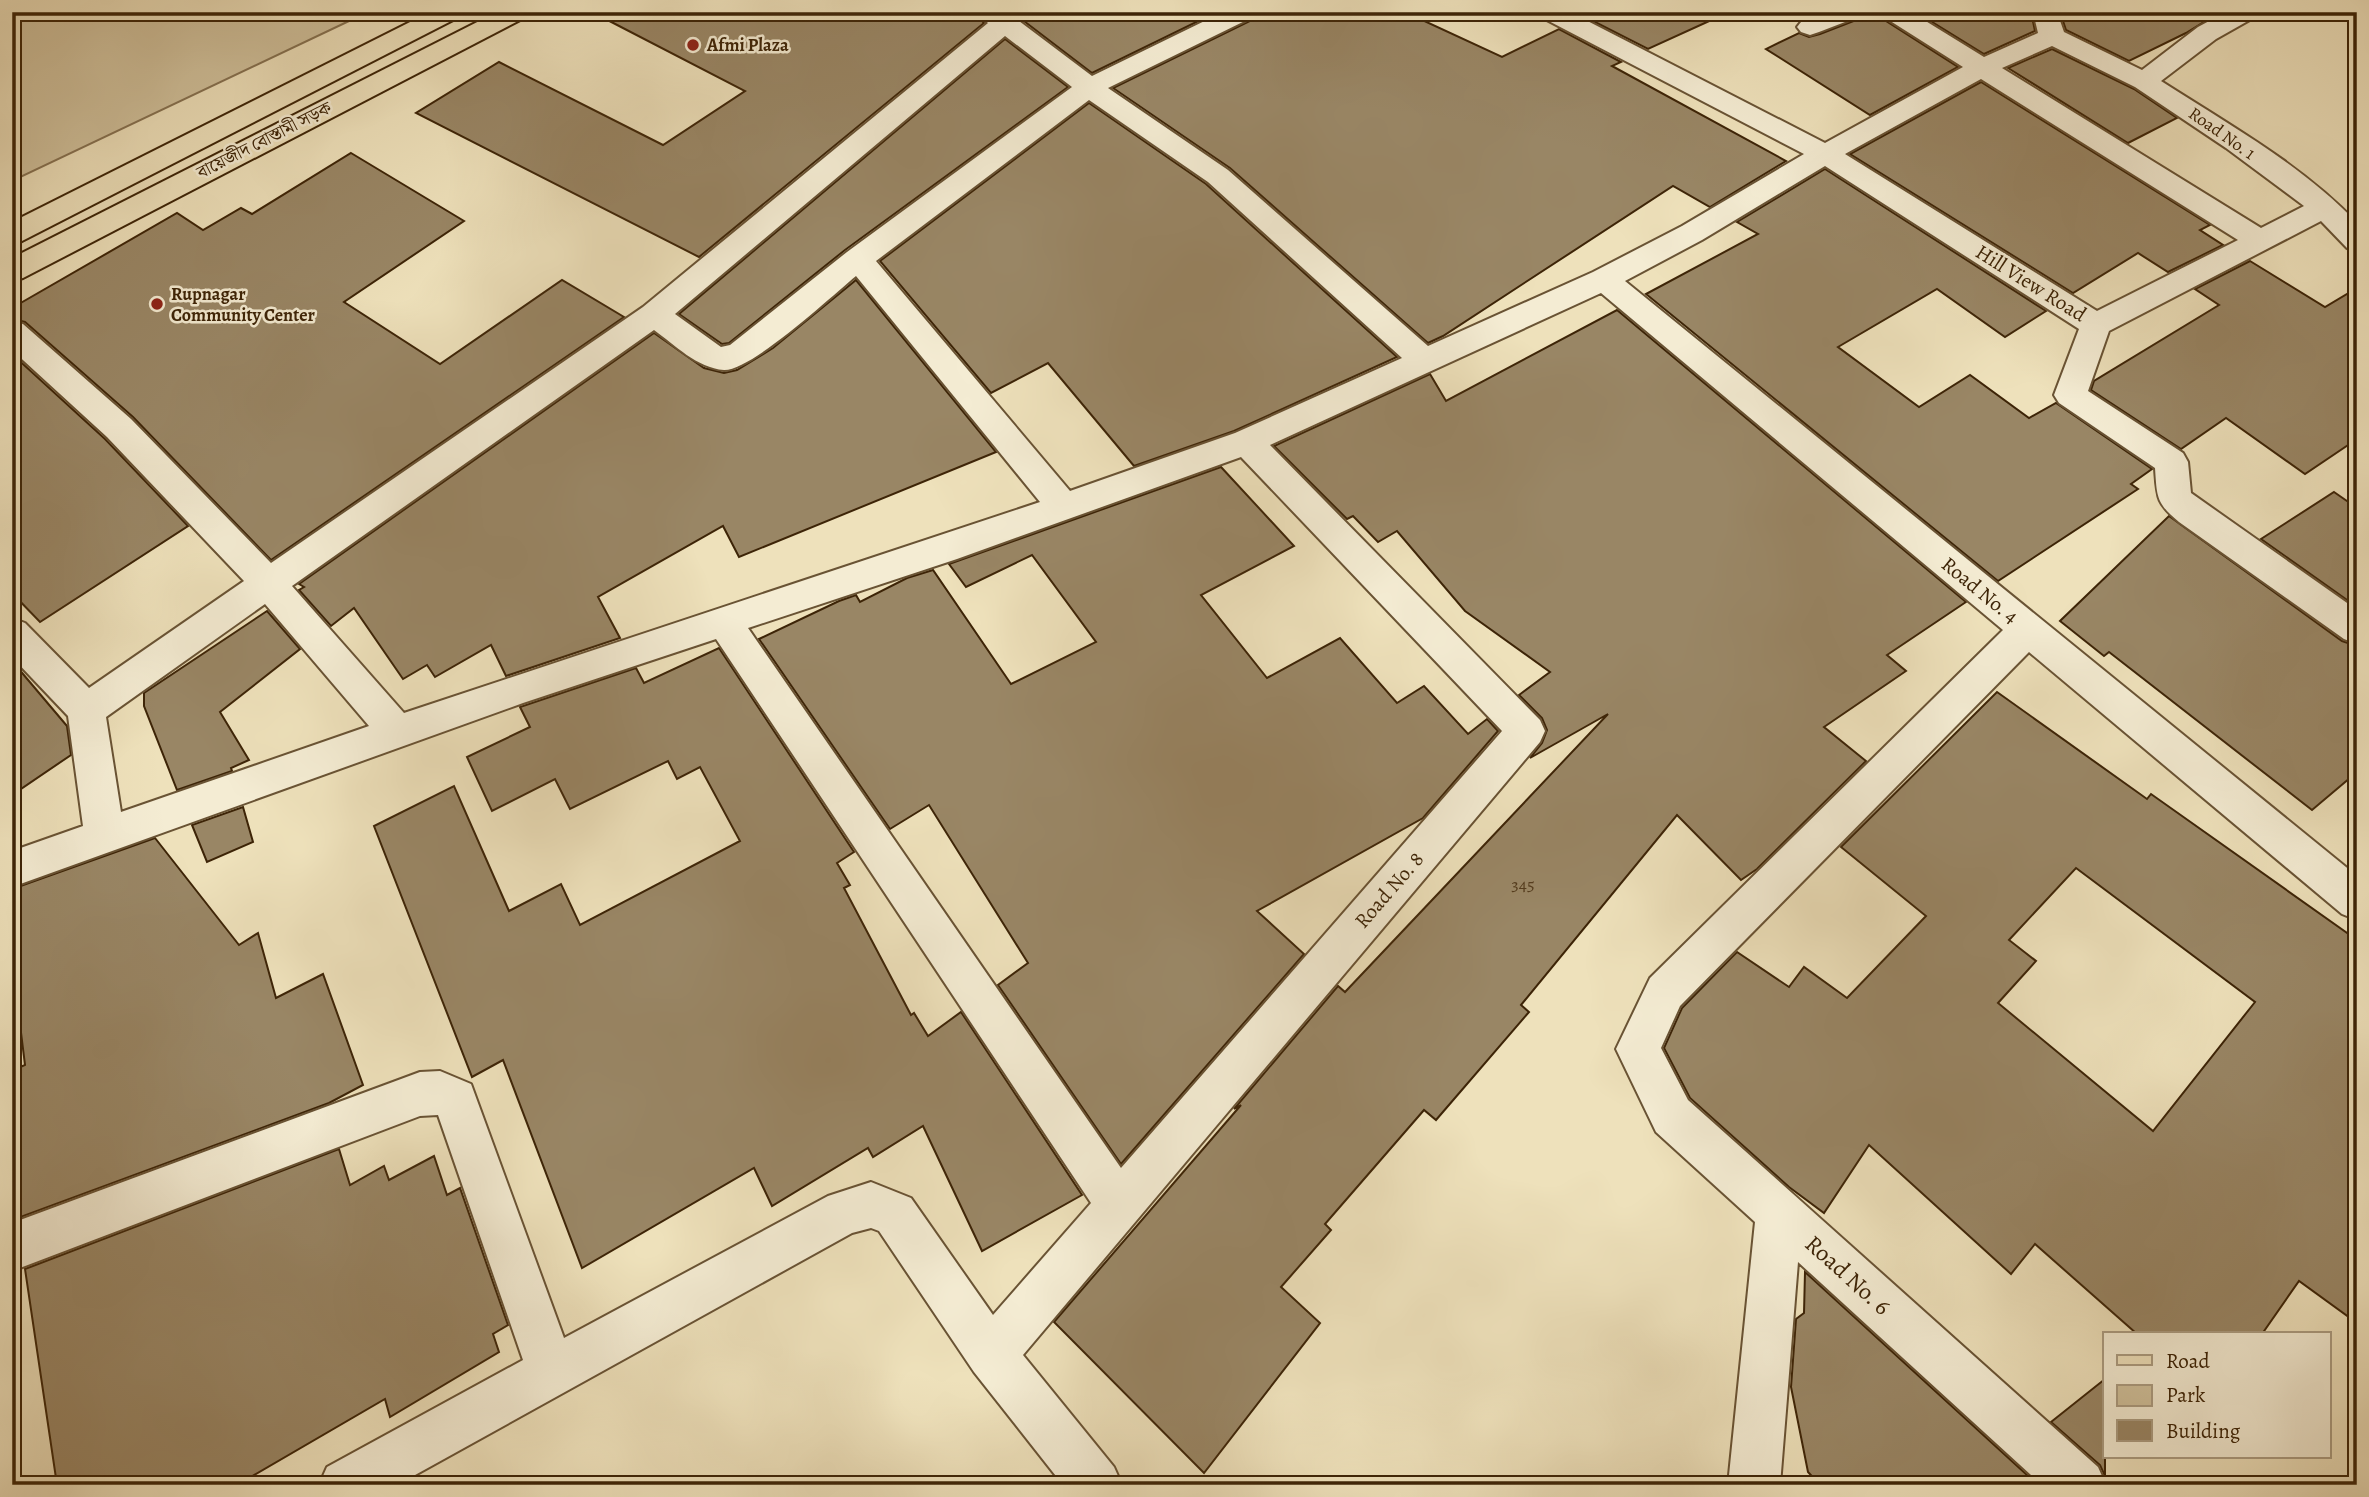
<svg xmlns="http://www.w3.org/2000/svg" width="2369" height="1497" viewBox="0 0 2369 1497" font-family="Alegreya,'Noto Serif Bengali',serif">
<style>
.green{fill:#d0c19c;stroke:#867252;stroke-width:2}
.building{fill:#998665;stroke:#3d2407;stroke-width:2;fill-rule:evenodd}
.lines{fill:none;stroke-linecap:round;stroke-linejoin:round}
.minor-casing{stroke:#695334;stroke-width:4}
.primary-casing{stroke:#3d2407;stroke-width:4}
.minor{fill:#f4ecd3;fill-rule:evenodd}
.primary{fill:#eee1bb;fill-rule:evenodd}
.poi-dot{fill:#8f2418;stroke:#f4ecd3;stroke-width:2.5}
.labels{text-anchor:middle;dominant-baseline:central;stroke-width:5;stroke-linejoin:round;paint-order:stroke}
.far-poi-label{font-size:18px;font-weight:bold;fill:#3d2407;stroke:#f4ecd3;text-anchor:start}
.far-street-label{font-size:18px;fill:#3d2407;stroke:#f4ecd3}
.number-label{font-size:18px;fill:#543c1e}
.street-label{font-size:21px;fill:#3d2407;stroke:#f4ecd3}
.near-street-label{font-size:24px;fill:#3d2407;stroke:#f4ecd3}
</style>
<rect width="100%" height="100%" fill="#eee1bb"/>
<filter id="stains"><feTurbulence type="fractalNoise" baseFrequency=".00286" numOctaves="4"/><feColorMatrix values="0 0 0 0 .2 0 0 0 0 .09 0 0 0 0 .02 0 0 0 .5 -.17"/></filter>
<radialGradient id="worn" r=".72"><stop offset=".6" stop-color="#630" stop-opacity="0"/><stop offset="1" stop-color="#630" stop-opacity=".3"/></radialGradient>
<!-- green -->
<path class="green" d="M 12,12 L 368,12 L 12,181 Z"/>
<!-- building -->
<g class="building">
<path d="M 592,12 L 974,12 L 984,23 L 699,257 L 416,113 L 499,62 L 663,145 L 745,91 Z"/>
<path d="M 1012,12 L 1217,12 L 1092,73 Z"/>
<path d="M 1259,12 L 1405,12 L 1502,57 L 1559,29 L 1621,62 L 1612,66 L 1786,161 L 1710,207 L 1673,186 L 1443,336 L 1428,343 L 1230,168 L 1113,88 L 1254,19 Z"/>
<path d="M 1594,12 L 1729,12 L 1648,49 L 1585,17 Z"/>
<path d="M 1864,12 L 1878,12 L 1883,19 L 1958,67 L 1870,115 L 1766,49 L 1799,33 L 1809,37 L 1820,34 L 1859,19 Z"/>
<path d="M 1916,12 L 2031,12 L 2035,31 L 1984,54 Z"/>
<path d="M 2060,12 L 2220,12 L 2186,33 L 2129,61 L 2066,30 Z"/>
<path d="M 1005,39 L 1068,87 L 845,250 L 729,343 L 722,344 L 679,314 Z"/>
<path d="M 2052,49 L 2134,89 L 2177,118 L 2128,143 L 2008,68 Z"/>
<path d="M 1981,82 L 2210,225 L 2200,230 L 2223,245 L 2168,272 L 2138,253 L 2073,293 L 1850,154 Z"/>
<path d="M 1089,103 L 1206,184 L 1397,357 L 1234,431 L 1134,466 L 1048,363 L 991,393 L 880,261 Z"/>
<path d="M 351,153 L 464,221 L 344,302 L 440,364 L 562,280 L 624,317 L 271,560 L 133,417 L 25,322 L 12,319 L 12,308 L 177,213 L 203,230 L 241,208 L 252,214 Z"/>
<path d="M 1825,169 L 2046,311 L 2005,337 L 1937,289 L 1838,347 L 1919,407 L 1970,375 L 2029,418 L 2056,403 L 2152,469 L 2131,484 L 2138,489 L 1998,581 L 1646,294 L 1758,234 L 1737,222 Z"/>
<path d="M 2250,261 L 2325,307 L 2357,288 L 2357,439 L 2305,474 L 2226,418 L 2181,449 L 2091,390 L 2094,381 L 2219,305 L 2195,289 Z"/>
<path d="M 856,280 L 996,452 L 739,557 L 723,526 L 598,597 L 620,638 L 506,676 L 491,645 L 435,677 L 427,665 L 403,679 L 354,608 L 331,626 L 299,590 L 304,587 L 299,584 L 654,333 L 704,368 L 724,373 L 737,370 L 773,348 Z"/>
<path d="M 1617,310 L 1966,602 L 1887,655 L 1906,671 L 1824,727 L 1866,761 L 1757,869 L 1741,880 L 1677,815 L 1521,1005 L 1529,1012 L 1436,1120 L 1424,1110 L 1325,1224 L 1331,1230 L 1281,1287 L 1320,1323 L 1204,1473 L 1054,1322 L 1241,1105 L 1234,1109 L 1338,986 L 1345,992 L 1608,714 L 1530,758 L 1542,743 L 1547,730 L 1542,718 L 1519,695 L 1550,672 L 1465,611 L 1397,531 L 1378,542 L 1353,516 L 1347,519 L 1274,446 L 1430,374 L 1446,401 Z"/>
<path d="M 12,354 L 105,439 L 188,526 L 40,622 L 12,593 Z"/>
<path d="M 1221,467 L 1294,546 L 1201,595 L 1267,678 L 1340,638 L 1397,703 L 1424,686 L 1468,734 L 1487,719 L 1498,731 L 1423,818 L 1257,911 L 1304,954 L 1121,1164 L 998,985 L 1028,963 L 929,805 L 890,829 L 759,639 L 839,601 L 856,595 L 860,602 L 907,578 L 933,570 L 1011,684 L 1096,642 L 1032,555 L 966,587 L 949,564 Z"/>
<path d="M 2334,492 L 2357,508 L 2357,607 L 2261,539 Z"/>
<path d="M 2169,516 L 2342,641 L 2357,646 L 2357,772 L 2312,810 L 2109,652 L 2104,656 L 2060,621 Z"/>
<path d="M 267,611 L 300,649 L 220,712 L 249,760 L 231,768 L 232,771 L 177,790 L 144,706 L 144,693 Z"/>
<path d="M 719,648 L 854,852 L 837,863 L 850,885 L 844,888 L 911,1015 L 914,1013 L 928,1036 L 961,1012 L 1082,1195 L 982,1251 L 923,1126 L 873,1157 L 868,1148 L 772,1206 L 754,1168 L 582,1268 L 503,1060 L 472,1077 L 374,826 L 454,786 L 509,911 L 561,884 L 580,925 L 740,841 L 700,767 L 677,779 L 668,761 L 570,809 L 555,779 L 492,811 L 467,757 L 530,727 L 520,707 L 636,668 L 644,683 Z"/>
<path d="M 12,661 L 67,726 L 71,755 L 12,795 Z"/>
<path d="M 1997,692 L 2147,799 L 2151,794 L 2357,940 L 2357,1323 L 2299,1281 L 2262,1334 L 2137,1334 L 2035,1244 L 2011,1274 L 1869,1145 L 1824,1213 L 1789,1187 L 1690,1098 L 1664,1048 L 1682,1008 L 1737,952 L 1789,987 L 1804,967 L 1847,998 L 1926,916 L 1841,847 ZM 2076,868 L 2255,1002 L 2153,1131 L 1998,1003 L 2036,961 L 2009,940 Z"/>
<path d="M 243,807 L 253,842 L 207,862 L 192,825 Z"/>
<path d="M 155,838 L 239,945 L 258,933 L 276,998 L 323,974 L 363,1085 L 329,1103 L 18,1218 L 12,1181 L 12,1071 L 25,1065 L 12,960 L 12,889 Z"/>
<path d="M 339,1149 L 350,1185 L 384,1166 L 389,1180 L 434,1156 L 447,1195 L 460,1188 L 508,1325 L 493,1334 L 499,1352 L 390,1417 L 385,1399 L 237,1485 L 57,1485 L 25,1269 Z"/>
<path d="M 1805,1272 L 2038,1485 L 1820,1485 L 1808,1472 L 1791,1387 L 1796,1319 L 1804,1313 Z"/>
<path d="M 2105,1379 L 2105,1476 L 2100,1465 L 2051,1422 Z"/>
</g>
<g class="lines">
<defs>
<g id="minor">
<path d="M 977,12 L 1007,12 L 1092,76 L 1223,12 L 1257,12 L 1253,17 L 1108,88 L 1228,170 L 1428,346 L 1593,272 L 1682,226 L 1804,154 L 1541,17 L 1537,12 L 1570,12 L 1825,143 L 1963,67 L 1884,17 L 1880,12 L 1911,12 L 1984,57 L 2038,33 L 2033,12 L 2057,12 L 2064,32 L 2142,70 L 2198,27 L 2226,12 L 2259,12 L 2255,17 L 2216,39 L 2161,81 C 2228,124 2302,165 2357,223 L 2357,251 L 2347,248 L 2321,221 L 2109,331 L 2088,391 L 2183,453 L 2188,462 L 2191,493 L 2357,610 L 2357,644 L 2344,639 L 2179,522 C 2156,503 2157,497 2155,468 L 2059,403 L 2054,395 L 2079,329 L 1825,166 L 1702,240 L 1625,281 L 2357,876 L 2357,920 L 2342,914 L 2029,652 L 1680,1006 L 1661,1048 L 1688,1100 L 2098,1467 L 2106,1485 L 2042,1485 L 1798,1262 L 1780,1485 L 1728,1485 L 1755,1222 L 1656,1132 L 1616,1049 L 1650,978 L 2003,630 L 1601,293 L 1270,445 L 1540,720 L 1545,731 L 1540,742 L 1023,1355 L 1114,1467 L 1122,1485 L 1063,1485 L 974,1372 L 879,1231 L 871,1228 L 852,1233 L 397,1485 L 319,1485 L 327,1467 L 523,1360 L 438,1115 L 420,1116 L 12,1271 L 12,1223 L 420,1072 L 440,1071 L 471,1084 L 564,1338 L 828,1196 L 871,1182 L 911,1198 L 993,1315 L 1091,1203 L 716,639 L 523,703 L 12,887 L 12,851 L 83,826 L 68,716 L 12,657 L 12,618 L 25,623 L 89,688 L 244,581 L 107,437 L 12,350 L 12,321 L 23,324 L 131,419 L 271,563 L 643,307 L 988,23 ZM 1005,36 L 1072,87 L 847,252 L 730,345 L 721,347 L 675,314 ZM 2052,46 L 2135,87 L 2226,148 L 2304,206 L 2261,228 L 2002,68 ZM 1981,79 L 2238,240 L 2097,311 L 1845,154 ZM 1089,100 L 1208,182 L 1402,358 L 1235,433 L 1070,491 L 876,261 ZM 856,276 L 1040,502 L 404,713 L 292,586 L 654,330 C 675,345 697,368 724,370 C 751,371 832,296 856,276 ZM 1241,457 L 1502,731 L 1121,1168 L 748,628 L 957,559 ZM 265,604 L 369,726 L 121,812 L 106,717 Z"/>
<path d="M 1825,12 L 1862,12 L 1858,17 L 1819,32 L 1810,35 L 1801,32 L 1797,27 L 1801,22 Z"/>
</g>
<g id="primary">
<path d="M 430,12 L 463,12 L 459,17 L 22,241 L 12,244 L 12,222 Z"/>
<path d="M 497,12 L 530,12 L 526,17 L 23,278 L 12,281 L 12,258 Z"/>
</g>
</defs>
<!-- minor casing -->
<use href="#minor" class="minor-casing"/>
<!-- primary casing -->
<use href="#primary" class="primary-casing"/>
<!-- minor -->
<use href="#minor" class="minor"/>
<!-- primary -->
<use href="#primary" class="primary"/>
</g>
<!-- markers -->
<g class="poi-dot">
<circle cx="693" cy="45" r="7"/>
<circle cx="157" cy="304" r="7"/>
</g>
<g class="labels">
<!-- far-poi labels -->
<g class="far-poi-label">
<text x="707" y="45">Afmi Plaza</text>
<text x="171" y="294">Rupnagar<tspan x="171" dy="21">Community Center</tspan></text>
</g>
<!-- far-street labels -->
<g class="far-street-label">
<text transform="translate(2222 133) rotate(35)">Road No. 1</text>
<text transform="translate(264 140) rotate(-27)">বায়েজীদ বোস্তামী সড়ক</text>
</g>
<!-- number labels -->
<g class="number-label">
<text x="1523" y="884">345</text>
</g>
<!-- street labels -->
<g class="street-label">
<text transform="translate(2031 283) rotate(32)">Hill View Road</text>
<text transform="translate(1980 590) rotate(39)">Road No. 4</text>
<text transform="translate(1389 890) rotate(-49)">Road No. 8</text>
</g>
<!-- near-street labels -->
<g class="near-street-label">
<text transform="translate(1848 1275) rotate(42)">Road No. 6</text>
</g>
</g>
<!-- margin -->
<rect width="2369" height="1497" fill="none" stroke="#eee1bb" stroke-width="42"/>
<rect x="14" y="14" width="2341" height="1469" fill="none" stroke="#3d2407" stroke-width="3.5"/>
<rect x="21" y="21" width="2327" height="1455" fill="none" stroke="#3d2407" stroke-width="2"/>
<!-- legend -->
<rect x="2103" y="1332" width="228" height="126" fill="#f4ecd3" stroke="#ab9c81" stroke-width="2"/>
<rect x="2117" y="1355" width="35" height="10" fill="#eee1bb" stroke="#ab9c81" stroke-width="2"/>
<text x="2166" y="1368" font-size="21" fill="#3d2407">Road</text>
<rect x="2117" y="1385" width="35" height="21" fill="#d0c19c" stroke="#ab9c81" stroke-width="2"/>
<text x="2166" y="1402" font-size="21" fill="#3d2407">Park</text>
<rect x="2117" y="1420" width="35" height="21" fill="#998665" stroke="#ab9c81" stroke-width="2"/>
<text x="2166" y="1438" font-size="21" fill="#3d2407">Building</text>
<rect width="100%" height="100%" filter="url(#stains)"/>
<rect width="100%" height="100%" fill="url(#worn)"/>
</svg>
